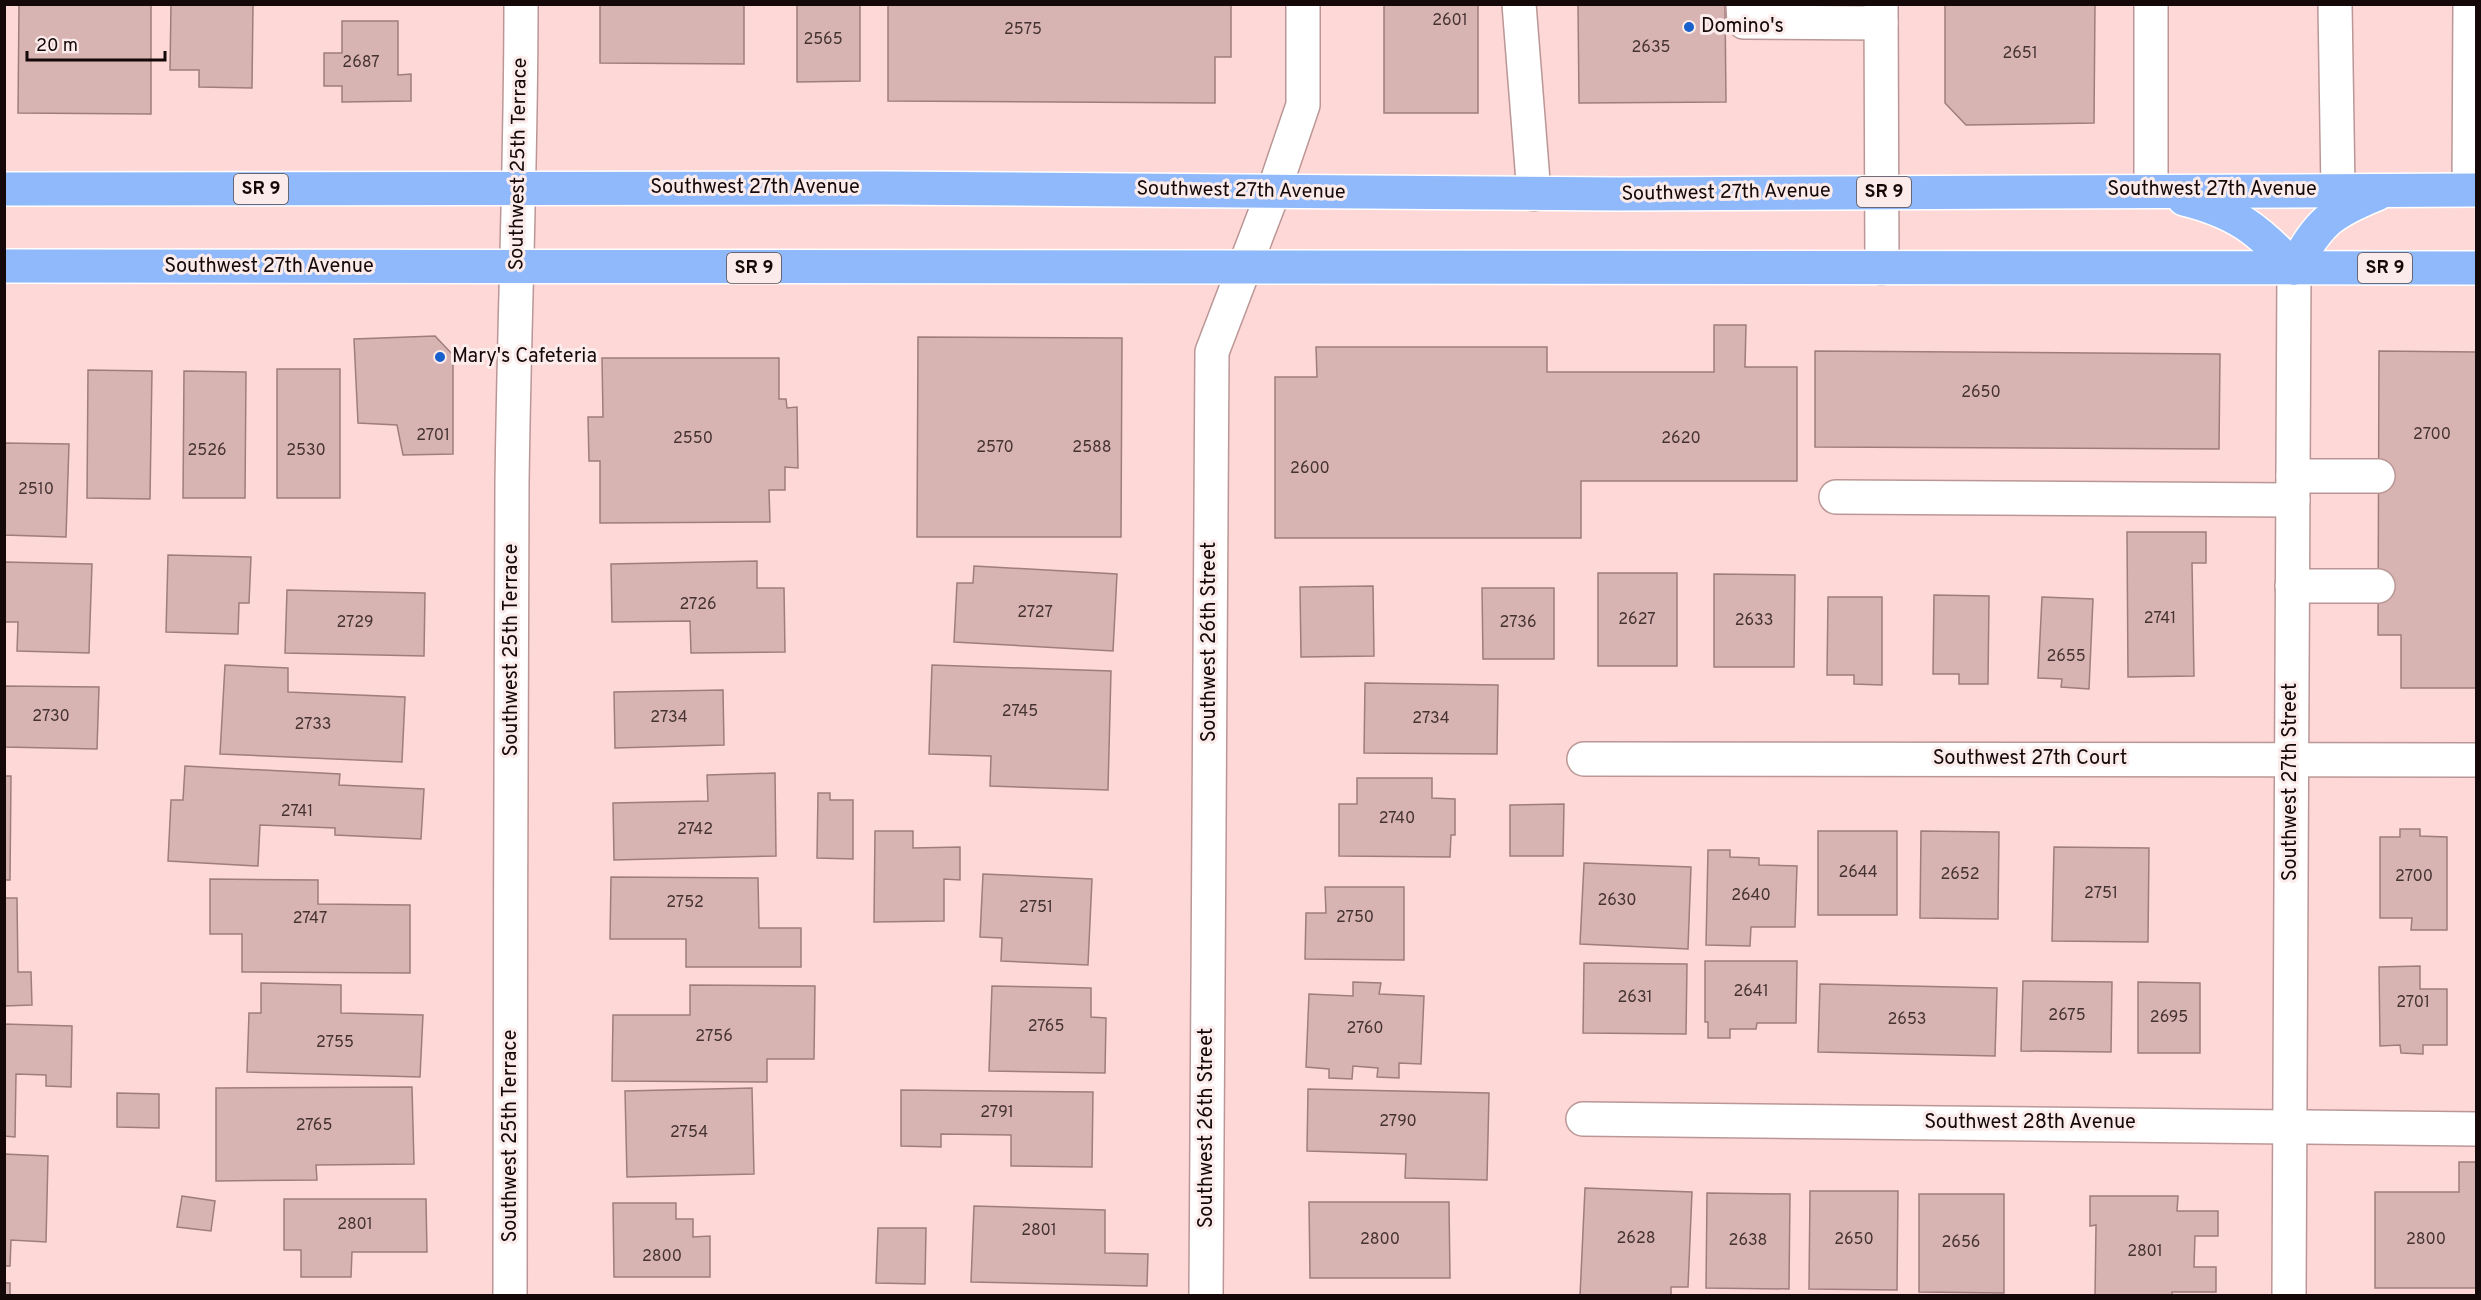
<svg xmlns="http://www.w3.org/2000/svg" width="2481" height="1300" viewBox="0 0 2481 1300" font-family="Overpass,sans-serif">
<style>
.building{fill:#d7b3b2;stroke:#9f7d7d;stroke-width:1.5}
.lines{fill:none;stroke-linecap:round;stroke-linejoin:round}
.minor-casing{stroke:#ba9796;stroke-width:36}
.highway-casing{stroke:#fff;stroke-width:36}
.minor{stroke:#fff;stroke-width:33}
.highway{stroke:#8fb9fa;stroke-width:33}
.poi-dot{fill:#1860cb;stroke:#fbebeb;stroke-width:2}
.labels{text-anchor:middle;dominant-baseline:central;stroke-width:6;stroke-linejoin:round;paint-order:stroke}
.number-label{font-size:16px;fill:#453332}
.shield{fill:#fbebeb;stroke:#594c4c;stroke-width:1.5}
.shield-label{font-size:18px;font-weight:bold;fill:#140808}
.poi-label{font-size:20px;fill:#140808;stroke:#fbebeb;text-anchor:start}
.street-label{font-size:20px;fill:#140808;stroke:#fbebeb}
</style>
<rect width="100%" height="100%" fill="#fed8d7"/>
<!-- building -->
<g class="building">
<path d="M 19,4 L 151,4 L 151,114 L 18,113 Z"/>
<path d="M 171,4 L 253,4 L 252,88 L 199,87 L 199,70 L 170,70 Z"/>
<path d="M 600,4 L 744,4 L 744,64 L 600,63 Z"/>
<path d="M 797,4 L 860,4 L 860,81 L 797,82 Z"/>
<path d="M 888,4 L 1231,4 L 1231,57 L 1215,57 L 1215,103 L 888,101 Z"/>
<rect x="1384" y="4" width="94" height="109"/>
<path d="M 1578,4 L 1725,4 L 1726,102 L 1579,103 Z"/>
<path d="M 1945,4 L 2095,4 L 2094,123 L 1966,125 L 1945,103 Z"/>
<path d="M 342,21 L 398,21 L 398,75 L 411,74 L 411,101 L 342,102 L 342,86 L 324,86 L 324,53 L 342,53 Z"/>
<path d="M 1714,325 L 1746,325 L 1745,367 L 1797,367 L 1797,481 L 1581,481 L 1581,538 L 1275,538 L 1275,377 L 1317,377 L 1316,347 L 1547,347 L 1547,372 L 1714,372 Z"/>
<path d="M 435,336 L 453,355 L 453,454 L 403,455 L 397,425 L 358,423 L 354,339 Z"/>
<path d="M 918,337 L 1122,338 L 1121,537 L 917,537 Z"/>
<path d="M 1815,351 L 2220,354 L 2219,449 L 1815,447 Z"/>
<path d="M 2379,351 L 2476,352 L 2476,688 L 2401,688 L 2401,635 L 2378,635 Z"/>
<path d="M 602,358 L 779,358 L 779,399 L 786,399 L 787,408 L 797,407 L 798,468 L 785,467 L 785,490 L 769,490 L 770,522 L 600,523 L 600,461 L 589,461 L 588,417 L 603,417 Z"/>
<rect x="277" y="369" width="63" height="129"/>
<path d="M 88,370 L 152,371 L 150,499 L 87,498 Z"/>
<path d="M 184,371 L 246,372 L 245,498 L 183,498 Z"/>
<path d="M 4,443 L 69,444 L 66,537 L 4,535 Z"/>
<path d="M 2127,532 L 2206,532 L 2206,563 L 2192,563 L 2194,676 L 2128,677 Z"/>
<path d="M 168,555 L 251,557 L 249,603 L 239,603 L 238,634 L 166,632 Z"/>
<path d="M 757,561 L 757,588 L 784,588 L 785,652 L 691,653 L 690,621 L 612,622 L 611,564 Z"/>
<path d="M 4,562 L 92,564 L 89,653 L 17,651 L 18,622 L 4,622 Z"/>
<path d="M 974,566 L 1117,574 L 1113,651 L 954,642 L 957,583 L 973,583 Z"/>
<rect x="1598" y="573" width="79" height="93"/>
<path d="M 1714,574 L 1795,575 L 1794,667 L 1714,667 Z"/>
<path d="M 1373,586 L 1374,656 L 1301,657 L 1300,587 Z"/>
<path d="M 1482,588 L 1554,588 L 1554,659 L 1483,659 Z"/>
<path d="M 287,590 L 425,593 L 424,656 L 285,653 Z"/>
<path d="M 1934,595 L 1989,596 L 1988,684 L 1959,684 L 1959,674 L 1933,674 Z"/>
<path d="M 1828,597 L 1882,597 L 1882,685 L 1854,684 L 1854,675 L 1827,675 Z"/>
<path d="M 2042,597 L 2093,599 L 2089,689 L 2061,687 L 2062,679 L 2038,678 Z"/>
<path d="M 225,665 L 288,668 L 288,692 L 405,697 L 402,762 L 220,754 Z"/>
<path d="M 932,665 L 1111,671 L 1108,790 L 990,786 L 991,756 L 929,754 Z"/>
<path d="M 1365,683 L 1498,685 L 1497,754 L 1364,753 Z"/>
<path d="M 4,686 L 99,687 L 97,749 L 4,747 Z"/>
<path d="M 723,690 L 724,745 L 615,748 L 614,692 Z"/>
<path d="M 185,766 L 340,774 L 339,785 L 424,789 L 421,839 L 335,835 L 335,828 L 260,825 L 258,866 L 168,861 L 171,800 L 183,800 Z"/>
<path d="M 775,773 L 776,856 L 614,860 L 613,803 L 708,801 L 707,775 Z"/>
<path d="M 4,776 L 11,776 L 10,880 L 4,880 Z"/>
<path d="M 1357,778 L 1432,778 L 1432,798 L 1455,799 L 1455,835 L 1451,835 L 1450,857 L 1339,856 L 1339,804 L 1357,804 Z"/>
<path d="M 818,793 L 830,793 L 830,800 L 853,800 L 853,859 L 817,858 Z"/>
<path d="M 1564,804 L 1563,856 L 1510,856 L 1510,805 Z"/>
<path d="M 2400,829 L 2420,829 L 2420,836 L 2447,837 L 2447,930 L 2411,930 L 2412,918 L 2380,918 L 2380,837 L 2400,837 Z"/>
<path d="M 875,831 L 913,831 L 913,848 L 960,847 L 960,880 L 944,879 L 944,921 L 874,922 Z"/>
<rect x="1818" y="831" width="79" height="84"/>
<path d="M 1921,831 L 1999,832 L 1998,919 L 1920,918 Z"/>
<path d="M 2054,847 L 2149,848 L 2148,942 L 2052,941 Z"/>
<path d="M 1708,850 L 1730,850 L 1730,857 L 1759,858 L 1759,865 L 1797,866 L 1795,927 L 1751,927 L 1750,946 L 1706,945 Z"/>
<path d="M 1584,863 L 1691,867 L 1688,949 L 1580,944 Z"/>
<path d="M 983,874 L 1092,879 L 1088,965 L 1001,961 L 1002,938 L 980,937 Z"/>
<path d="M 611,877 L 758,878 L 759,928 L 801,928 L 801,967 L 686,967 L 686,939 L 610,939 Z"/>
<path d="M 210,879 L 318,880 L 318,904 L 410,905 L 410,973 L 242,972 L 242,934 L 210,934 Z"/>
<path d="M 1325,887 L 1404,887 L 1404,960 L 1305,959 L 1306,913 L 1326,913 Z"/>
<path d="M 4,898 L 17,898 L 18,972 L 31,972 L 32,1005 L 4,1006 Z"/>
<path d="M 1705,961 L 1797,961 L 1796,1023 L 1757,1023 L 1756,1029 L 1730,1029 L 1730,1038 L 1708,1038 L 1708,1022 L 1705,1022 Z"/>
<path d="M 1584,963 L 1687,964 L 1686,1034 L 1583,1033 Z"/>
<path d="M 2420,966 L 2420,989 L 2447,989 L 2447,1045 L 2423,1045 L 2423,1054 L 2401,1053 L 2400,1045 L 2380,1046 L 2379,967 Z"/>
<path d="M 2023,981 L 2112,982 L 2111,1052 L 2021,1051 Z"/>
<path d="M 1353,982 L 1381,983 L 1379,994 L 1424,996 L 1421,1064 L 1399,1063 L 1399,1078 L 1377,1077 L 1378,1068 L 1353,1066 L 1352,1079 L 1329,1078 L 1329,1069 L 1306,1067 L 1309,994 L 1353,996 Z"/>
<path d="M 2138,982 L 2200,983 L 2200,1053 L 2138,1053 Z"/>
<path d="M 261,983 L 341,985 L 341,1013 L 423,1015 L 420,1077 L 247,1072 L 249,1013 L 261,1013 Z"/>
<path d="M 1820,984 L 1997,988 L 1995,1056 L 1818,1052 Z"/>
<path d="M 690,985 L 815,986 L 814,1059 L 767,1059 L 767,1082 L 612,1081 L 613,1015 L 690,1015 Z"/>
<path d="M 992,986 L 1091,988 L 1091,1017 L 1106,1018 L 1105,1073 L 989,1071 Z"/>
<path d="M 4,1024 L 72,1026 L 71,1087 L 46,1086 L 46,1075 L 16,1074 L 15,1137 L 4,1136 Z"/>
<path d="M 412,1087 L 414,1164 L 316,1165 L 317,1180 L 216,1181 L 216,1088 Z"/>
<path d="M 752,1088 L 754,1174 L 627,1177 L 625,1091 Z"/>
<path d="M 1308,1089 L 1489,1093 L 1487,1180 L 1405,1178 L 1406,1154 L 1307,1151 Z"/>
<path d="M 901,1090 L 1093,1092 L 1092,1167 L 1011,1166 L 1011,1135 L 941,1134 L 941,1147 L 901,1146 Z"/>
<path d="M 117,1093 L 159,1094 L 159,1128 L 117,1127 Z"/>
<path d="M 4,1154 L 48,1156 L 46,1242 L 11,1240 L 10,1266 L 4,1266 Z"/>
<path d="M 2459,1162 L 2476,1162 L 2476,1288 L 2375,1288 L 2375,1192 L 2459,1192 Z"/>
<path d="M 1585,1188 L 1692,1192 L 1688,1287 L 1671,1287 L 1671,1296 L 1580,1296 Z"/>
<path d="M 1810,1191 L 1898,1191 L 1897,1290 L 1809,1289 Z"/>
<path d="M 1707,1193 L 1790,1194 L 1789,1289 L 1706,1288 Z"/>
<path d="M 1919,1194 L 2004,1194 L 2004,1293 L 1919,1292 Z"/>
<path d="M 182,1196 L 215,1201 L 211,1231 L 177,1227 Z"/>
<path d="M 2090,1196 L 2178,1196 L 2177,1211 L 2218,1211 L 2218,1236 L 2195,1236 L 2194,1267 L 2216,1267 L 2216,1292 L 2172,1292 L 2172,1296 L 2095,1296 L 2096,1225 L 2090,1226 Z"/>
<path d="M 284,1199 L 426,1199 L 427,1252 L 352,1252 L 351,1277 L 301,1277 L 301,1250 L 284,1250 Z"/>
<path d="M 1309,1202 L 1449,1202 L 1450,1278 L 1310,1278 Z"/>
<path d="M 613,1203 L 676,1203 L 676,1219 L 693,1219 L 693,1237 L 710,1236 L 710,1277 L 614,1277 Z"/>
<path d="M 974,1206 L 1105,1210 L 1105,1253 L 1148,1254 L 1147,1286 L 971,1282 Z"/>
<path d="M 878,1228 L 926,1228 L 925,1284 L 876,1283 Z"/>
<rect x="4" y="1283" width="6" height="13"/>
</g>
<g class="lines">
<defs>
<g id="minor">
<path d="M 1519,4 L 1534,194"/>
<path d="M 1743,4 L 1744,22 L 1881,23"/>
<path d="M 1881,4 L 1882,268"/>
<path d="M 2335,4 L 2338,190"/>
<path d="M 2151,190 L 2151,4"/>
<path d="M 2469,190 L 2470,4"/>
<path d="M 2293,476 L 2378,476"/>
<path d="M 1836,497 L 2293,500"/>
<path d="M 2292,586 L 2378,586"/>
<path d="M 1584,759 L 2476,760"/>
<path d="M 1583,1119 L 2476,1129"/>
<path d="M 510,1296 C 511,1025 510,755 512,484 C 514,324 521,165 521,4"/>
<path d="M 1206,1296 L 1212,352 L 1274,190 L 1303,105 L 1303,4"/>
<path d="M 2289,1296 L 2294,268"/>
</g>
<g id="highway">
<path d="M 4,189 L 882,188 L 1617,194 L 2476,190"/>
<path d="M 2184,199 C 2236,212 2258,229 2294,268"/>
<path d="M 4,266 L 2476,268"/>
<path d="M 2294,268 C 2319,222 2330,213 2377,194"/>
</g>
</defs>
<!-- minor casing -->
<use href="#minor" class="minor-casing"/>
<!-- highway casing -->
<use href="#highway" class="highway-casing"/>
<!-- minor -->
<use href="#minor" class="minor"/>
<!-- highway -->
<use href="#highway" class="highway"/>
</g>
<!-- markers -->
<g class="poi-dot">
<circle cx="1689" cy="27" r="6"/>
<circle cx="440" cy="357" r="6"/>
</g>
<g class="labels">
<!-- number labels -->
<g class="number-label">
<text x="1450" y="21">2601</text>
<text x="1023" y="30">2575</text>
<text x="823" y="40">2565</text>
<text x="1651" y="48">2635</text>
<text x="2020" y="54">2651</text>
<text x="361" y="63">2687</text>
<text x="1981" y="393">2650</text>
<text x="2432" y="435">2700</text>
<text x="433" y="436">2701</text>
<text x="693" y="439">2550</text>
<text x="1681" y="439">2620</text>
<text x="995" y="448">2570</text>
<text x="1092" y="448">2588</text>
<text x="207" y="451">2526</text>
<text x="306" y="451">2530</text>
<text x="1310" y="469">2600</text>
<text x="36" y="490">2510</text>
<text x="698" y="605">2726</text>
<text x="1035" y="613">2727</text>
<text x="2160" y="619">2741</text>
<text x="1637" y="620">2627</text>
<text x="1754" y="621">2633</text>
<text x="355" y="623">2729</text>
<text x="1518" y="623">2736</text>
<text x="2066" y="657">2655</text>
<text x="1020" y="712">2745</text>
<text x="51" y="717">2730</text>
<text x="669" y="718">2734</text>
<text x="1431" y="719">2734</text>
<text x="313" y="725">2733</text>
<text x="297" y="812">2741</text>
<text x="1397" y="819">2740</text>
<text x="695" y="830">2742</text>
<text x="1858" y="873">2644</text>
<text x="1960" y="875">2652</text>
<text x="2414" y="877">2700</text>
<text x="2101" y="894">2751</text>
<text x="1751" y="896">2640</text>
<text x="1617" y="901">2630</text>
<text x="685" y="903">2752</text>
<text x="1036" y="908">2751</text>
<text x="1355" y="918">2750</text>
<text x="310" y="919">2747</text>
<text x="1751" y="992">2641</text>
<text x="1635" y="998">2631</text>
<text x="2413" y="1003">2701</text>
<text x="2067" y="1016">2675</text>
<text x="2169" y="1018">2695</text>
<text x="1907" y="1020">2653</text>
<text x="1046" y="1027">2765</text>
<text x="1365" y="1029">2760</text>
<text x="714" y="1037">2756</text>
<text x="335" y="1043">2755</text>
<text x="997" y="1113">2791</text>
<text x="1398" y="1122">2790</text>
<text x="314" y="1126">2765</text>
<text x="689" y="1133">2754</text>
<text x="355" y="1225">2801</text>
<text x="1039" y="1231">2801</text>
<text x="1636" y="1239">2628</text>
<text x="1380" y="1240">2800</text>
<text x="1854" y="1240">2650</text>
<text x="2426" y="1240">2800</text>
<text x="1748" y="1241">2638</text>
<text x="1961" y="1243">2656</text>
<text x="2145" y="1252">2801</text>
<text x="662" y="1257">2800</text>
</g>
<!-- shield labels -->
<g class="shield">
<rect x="234" y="174" width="54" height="30" rx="4.5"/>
<rect x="1857" y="177" width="54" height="30" rx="4.5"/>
<rect x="727" y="253" width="54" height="30" rx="4.5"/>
<rect x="2358" y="253" width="54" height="30" rx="4.5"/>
</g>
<g class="shield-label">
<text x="261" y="189">SR 9</text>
<text x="1884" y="192">SR 9</text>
<text x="754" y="268">SR 9</text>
<text x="2385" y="268">SR 9</text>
</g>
<!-- poi labels -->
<g class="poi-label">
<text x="1701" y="27">Domino's</text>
<text x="452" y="357">Mary's Cafeteria</text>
</g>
<!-- street labels -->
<g class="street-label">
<text transform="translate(519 164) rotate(-89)">Southwest 25th Terrace</text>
<text x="755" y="188">Southwest 27th Avenue</text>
<text x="2212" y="190">Southwest 27th Avenue</text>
<text transform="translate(1241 191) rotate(1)">Southwest 27th Avenue</text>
<text transform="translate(1726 193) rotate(-1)">Southwest 27th Avenue</text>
<text x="269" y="267">Southwest 27th Avenue</text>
<text transform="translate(1210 642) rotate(-90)">Southwest 26th Street</text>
<text transform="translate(512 650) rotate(-90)">Southwest 25th Terrace</text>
<text x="2030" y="759">Southwest 27th Court</text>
<text transform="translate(2291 782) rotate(-90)">Southwest 27th Street</text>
<text x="2030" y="1123">Southwest 28th Avenue</text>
<text transform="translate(1207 1128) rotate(-90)">Southwest 26th Street</text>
<text transform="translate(511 1136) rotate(-90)">Southwest 25th Terrace</text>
</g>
</g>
<!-- border -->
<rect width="2481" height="1300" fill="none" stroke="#140808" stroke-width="12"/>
<!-- scale -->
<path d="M27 51v9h138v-9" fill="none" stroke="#140808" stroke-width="3"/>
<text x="36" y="51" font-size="18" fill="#140808" stroke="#fbebeb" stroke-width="4.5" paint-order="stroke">20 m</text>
</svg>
